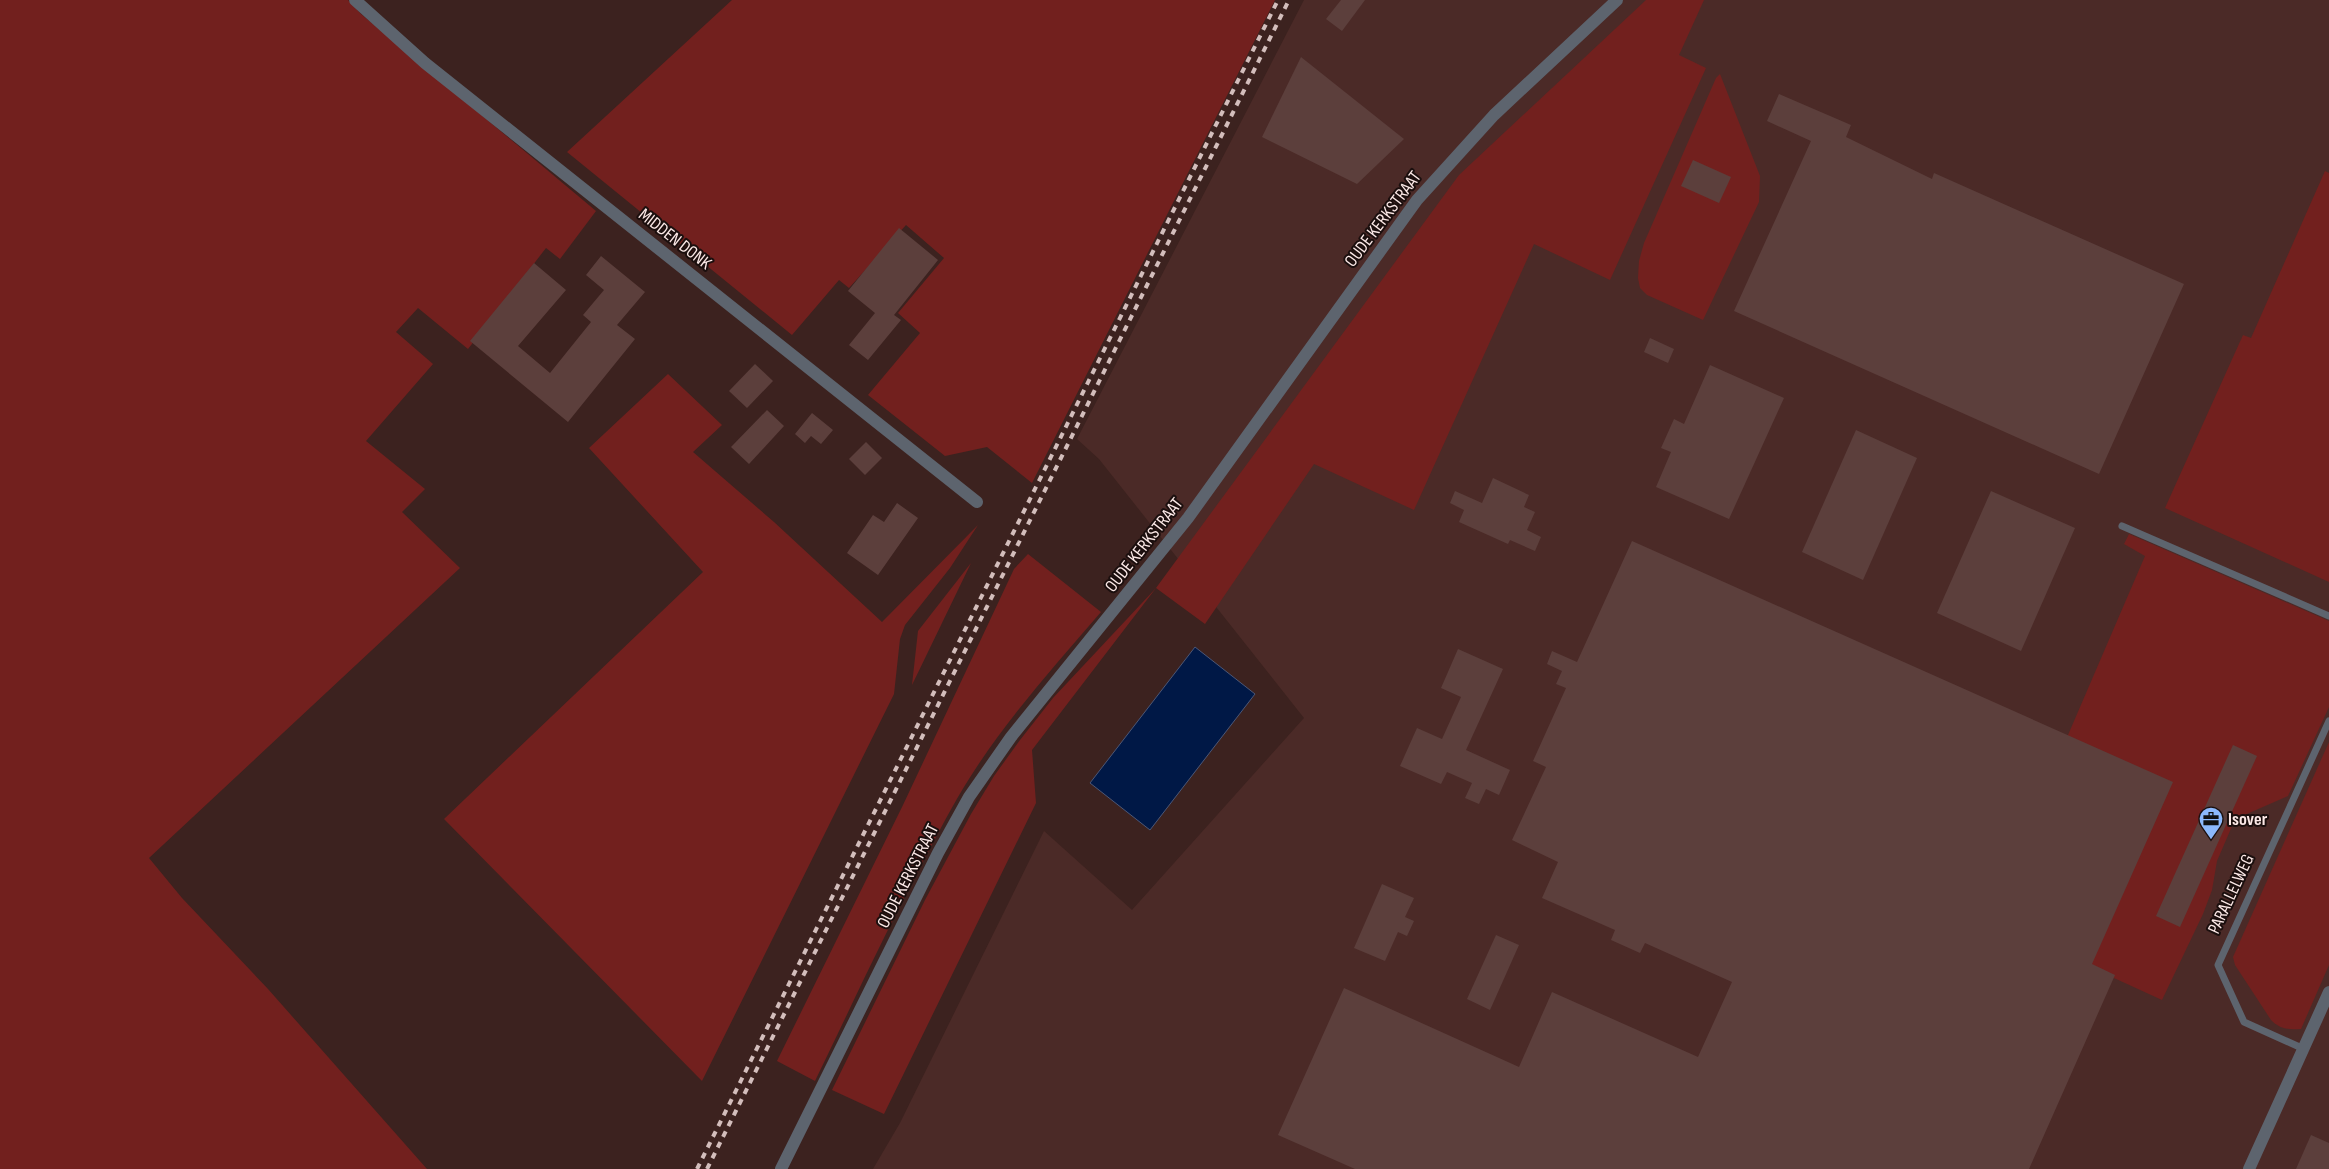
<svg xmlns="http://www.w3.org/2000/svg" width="2329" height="1169" viewBox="0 0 2329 1169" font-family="'Sofia Sans Condensed',sans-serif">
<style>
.built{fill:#4b2a27}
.green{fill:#72201e}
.water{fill:#001846;stroke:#4c5776}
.building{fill:#5c3f3c}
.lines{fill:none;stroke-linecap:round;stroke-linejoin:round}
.lane{stroke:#5d646e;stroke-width:7}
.street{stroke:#5d646e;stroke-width:12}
.rail{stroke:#d3bebc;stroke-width:4;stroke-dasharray:6 6;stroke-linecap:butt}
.labels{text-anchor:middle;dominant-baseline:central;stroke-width:4;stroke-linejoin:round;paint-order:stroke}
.street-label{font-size:18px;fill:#fce9e7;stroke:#1b0f0e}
.poi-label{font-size:18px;font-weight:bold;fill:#fce9e7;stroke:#1b0f0e;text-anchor:start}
</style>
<rect width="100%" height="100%" fill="#3c221f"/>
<!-- built -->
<path class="built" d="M 1304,0 L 2329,0 L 2329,1169 L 873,1169 L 900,1123 L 1044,831 L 1132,910 L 1304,718 L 1099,459 L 1077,439 Z"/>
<!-- green -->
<g class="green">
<path d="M 0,0 L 348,0 L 361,14 L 596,211 L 560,259 L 546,248 L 468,349 L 418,308 L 396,332 L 433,364 L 366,441 L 425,489 L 402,512 L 460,568 L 149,858 L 182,898 L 268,989 L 427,1169 L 0,1169 Z"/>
<path d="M 732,0 L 1275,0 L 1032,483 L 987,447 L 945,456 L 868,395 L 920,333 L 898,313 L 944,258 L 906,225 L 849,288 L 839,280 L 792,335 L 567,152 Z"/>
<path d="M 1646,0 L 1704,0 L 1679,55 L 1706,68 L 1610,280 L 1534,244 L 1414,510 L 1314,464 L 1205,624 L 1156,588 L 1032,750 L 1036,803 L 884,1114 L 832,1090 L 925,900 L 971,814 L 994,776 L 1020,740 L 1053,698 L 1156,588 L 1459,175 Z"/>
<path d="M 1720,74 L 1760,176 L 1759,202 L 1703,320 L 1647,295 L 1640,288 L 1638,278 L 1639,261 L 1644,243 L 1716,78 Z"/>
<path d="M 2325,171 L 2329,173 L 2329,582 L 2165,508 L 2243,335 L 2251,338 Z"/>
<path d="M 668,374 L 722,425 L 693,452 L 774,522 L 882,622 L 978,525 L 950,568 L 905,625 L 900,639 L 894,694 L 702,1081 L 444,819 L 703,572 L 589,448 Z"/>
<path d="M 2129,534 L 2329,621 L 2329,707 L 2288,796 L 2240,817 L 2236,817 L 2217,861 L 2212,890 L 2203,914 L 2162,1000 L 2090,967 L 2068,735 L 2145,556 L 2124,544 Z"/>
<path d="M 1028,554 L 1101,612 C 1058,662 1014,711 978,765 C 959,793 943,824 927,854 C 887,928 852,1005 815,1081 L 777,1061 L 903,805 L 1014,569 Z"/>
<path d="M 971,563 L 912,685 L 918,631 Z"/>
<path d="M 2329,742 L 2329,965 L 2301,1029 C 2288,1030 2280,1029 2271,1020 L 2235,965 L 2233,957 Z"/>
</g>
<!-- water -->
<path class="water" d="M 1195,647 L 1255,694 L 1150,830 L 1090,783 Z"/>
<!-- building -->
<g class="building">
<path d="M 1341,0 L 1365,0 L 1342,31 L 1326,19 Z"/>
<path d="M 1301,57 L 1404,139 L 1357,184 L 1262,137 Z"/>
<path d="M 1779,94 L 1851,125 L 1846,137 L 1932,179 L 1934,173 L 2184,284 L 2099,474 L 1734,311 L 1811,141 L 1767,121 Z"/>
<path d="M 1693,160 L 1731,177 L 1719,203 L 1681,186 Z"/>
<path d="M 899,228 L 938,260 L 894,315 L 901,320 L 868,360 L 849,345 L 875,313 L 848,291 Z"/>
<path d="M 601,256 L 645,292 L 617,325 L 635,339 L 568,422 L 470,341 L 534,263 L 566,290 L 518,346 L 550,373 L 591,322 L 583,315 L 604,290 L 586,275 Z"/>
<path d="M 1650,338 L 1674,349 L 1668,363 L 1644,352 Z"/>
<path d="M 755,364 L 773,381 L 747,408 L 729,391 Z"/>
<path d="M 1710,365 L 1784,398 L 1729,519 L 1656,487 L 1671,452 L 1661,448 L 1674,419 L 1684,424 Z"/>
<path d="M 767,410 L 784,426 L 749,464 L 731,447 Z"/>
<path d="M 812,413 L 833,430 L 821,444 L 811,436 L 805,443 L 795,434 Z"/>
<path d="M 1856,430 L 1917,458 L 1863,580 L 1802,552 Z"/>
<path d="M 866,442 L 882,458 L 865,475 L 849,459 Z"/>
<path d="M 1493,478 L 1529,495 L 1524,507 L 1535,512 L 1527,530 L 1541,537 L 1535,551 L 1510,540 L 1508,544 L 1459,522 L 1464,510 L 1450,503 L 1455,491 L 1482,503 Z"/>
<path d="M 1991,491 L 2075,528 L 2021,651 L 1937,613 Z"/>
<path d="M 897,503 L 918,518 L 878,575 L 847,553 L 873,515 L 884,522 Z"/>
<path d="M 1632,541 L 2173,782 L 2092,964 L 2115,975 L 2029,1169 L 1355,1169 L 1278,1135 L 1344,988 L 1519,1067 L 1552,992 L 1698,1057 L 1732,982 L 1645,943 L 1640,953 L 1611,940 L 1615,930 L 1542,898 L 1558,862 L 1512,840 L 1546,767 L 1533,761 L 1566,688 L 1556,684 L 1562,671 L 1547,664 L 1552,651 L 1577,662 Z"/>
<path d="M 1458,649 L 1503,669 L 1466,750 L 1510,770 L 1499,795 L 1486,789 L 1479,804 L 1465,798 L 1472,783 L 1447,772 L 1441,784 L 1400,766 L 1417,728 L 1442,739 L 1461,697 L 1441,688 Z"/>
<path d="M 2233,745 L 2257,756 L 2180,927 L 2156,916 Z"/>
<path d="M 1382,884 L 1414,898 L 1405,917 L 1414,921 L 1407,936 L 1398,932 L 1385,961 L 1354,948 Z"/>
<path d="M 1496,935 L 1519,945 L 1490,1010 L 1467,999 Z"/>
<path d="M 2311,1135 L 2329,1143 L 2329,1169 L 2296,1169 Z"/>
</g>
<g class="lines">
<!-- lane -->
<g class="lane">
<path d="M 2122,526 L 2329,616"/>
<path d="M 2304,1049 L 2244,1022 L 2218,965 L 2329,721"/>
</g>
<!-- street -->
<g class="street">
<path d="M 355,0 L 425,63 L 977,502"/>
<path d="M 781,1169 L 938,853 L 969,797 L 1011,737 L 1188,518 L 1417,200 L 1494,115 L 1617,0"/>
<path d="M 2249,1169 L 2329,992"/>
</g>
<!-- rail -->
<g class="rail">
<path d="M 697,1169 L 1278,0"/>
<path d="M 707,1169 L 1289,0"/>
</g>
</g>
<!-- icons -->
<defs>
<symbol id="office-pin" viewBox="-11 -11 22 30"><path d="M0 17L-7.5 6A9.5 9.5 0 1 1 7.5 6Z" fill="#8cb9fc" stroke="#1b0f0e"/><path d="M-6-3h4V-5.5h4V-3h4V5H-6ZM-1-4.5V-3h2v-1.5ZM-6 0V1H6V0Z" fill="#111"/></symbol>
</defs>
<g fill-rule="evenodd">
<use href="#office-pin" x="2197" y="805" width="28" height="38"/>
</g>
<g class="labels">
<!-- street labels -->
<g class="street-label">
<text transform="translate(1383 219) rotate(-53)">OUDE KERKSTRAAT</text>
<text transform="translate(675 239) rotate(38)">MIDDEN DONK</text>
<text transform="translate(1144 545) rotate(-52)">OUDE KERKSTRAAT</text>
<text transform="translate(908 876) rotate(-63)">OUDE KERKSTRAAT</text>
<text transform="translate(2231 894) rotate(-65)">PARALLELWEG</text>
</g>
<!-- poi labels -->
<g class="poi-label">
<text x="2228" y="819">Isover</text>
</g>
</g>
</svg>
